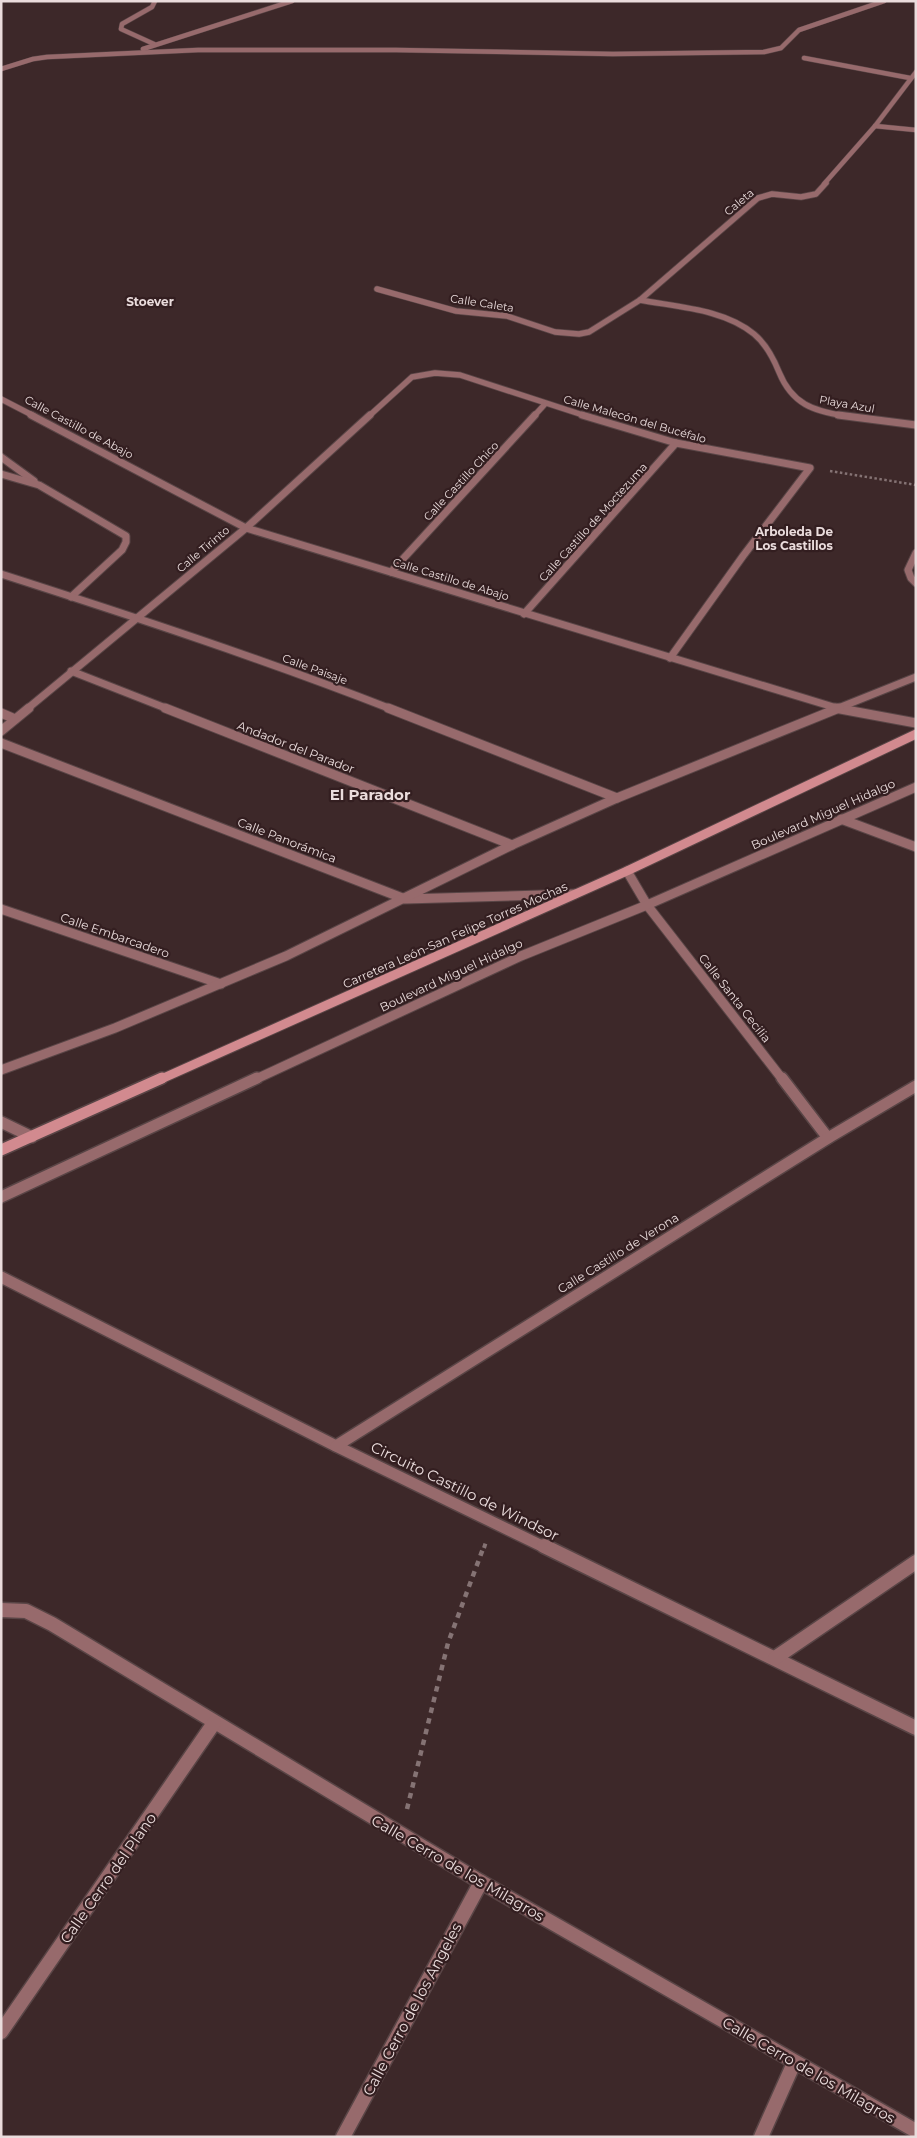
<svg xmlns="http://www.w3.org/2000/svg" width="917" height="2138" viewBox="0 0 917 2138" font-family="Montserrat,sans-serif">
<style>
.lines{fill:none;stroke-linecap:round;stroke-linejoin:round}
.street-far5-casing{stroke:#594546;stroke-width:5.5}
.street-far4-casing{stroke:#594546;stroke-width:7}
.street-far3-casing{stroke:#594546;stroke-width:9}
.street-far2-casing{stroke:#594546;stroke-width:11}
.street-far1-casing{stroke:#594546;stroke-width:14}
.street-casing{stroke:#594546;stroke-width:17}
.secondary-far1-casing{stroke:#594546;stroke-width:11}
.secondary-casing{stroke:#594546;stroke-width:14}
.path-far2{stroke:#857374;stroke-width:2.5;stroke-dasharray:2.5 2.5;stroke-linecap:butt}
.path-far1{stroke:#857374;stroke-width:4;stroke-dasharray:4.5 4.5;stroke-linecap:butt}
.path{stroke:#857374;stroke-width:4.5;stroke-dasharray:5.5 5.5;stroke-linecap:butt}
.street-far5{stroke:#976a6c;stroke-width:4.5}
.street-far4{stroke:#976a6c;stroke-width:5.5}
.street-far3{stroke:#976a6c;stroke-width:7}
.street-far2{stroke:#976a6c;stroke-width:9}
.street-far1{stroke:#976a6c;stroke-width:11}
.street{stroke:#976a6c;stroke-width:14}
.secondary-far1{stroke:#d28a8f;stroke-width:9}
.secondary{stroke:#d28a8f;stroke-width:11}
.labels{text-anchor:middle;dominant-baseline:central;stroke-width:4.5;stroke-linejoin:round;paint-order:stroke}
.far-street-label{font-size:11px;fill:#eadcdc;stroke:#331e20}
.far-quarter-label{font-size:12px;font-weight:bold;fill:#eadcdc;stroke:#331e20}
.street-label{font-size:12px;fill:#eadcdc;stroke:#331e20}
.quarter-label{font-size:15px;font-weight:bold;fill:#eadcdc;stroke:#331e20}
.near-street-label{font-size:15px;fill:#eadcdc;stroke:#331e20}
</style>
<rect width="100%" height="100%" fill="#3d2829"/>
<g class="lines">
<defs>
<g id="street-far5">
<path d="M 154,44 L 121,29 L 122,24 L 152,7 L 155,1"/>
<path d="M 143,49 L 292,1"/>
<path d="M 804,58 L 910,78"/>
<path d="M 1,69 L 33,59 L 47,57 L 198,50 L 396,50 L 613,54 L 764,52 L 781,48 L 799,30 L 884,1"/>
<path d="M 875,126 L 916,130"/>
<path d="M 824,184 L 875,126 L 916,72"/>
</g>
<g id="street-far4">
<path d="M 377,289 L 456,311 L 507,316 L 555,332 L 579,334 L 589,332 L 640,300 L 758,198 L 772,194 L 801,197 L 816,194 L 826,183"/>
<path d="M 640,300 C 677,307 724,309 754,334 C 766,344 773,357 779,372 C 792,404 813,411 845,416"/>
<path d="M 1,399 L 34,416"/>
<path d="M 369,416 L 412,377 L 435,373 L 460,375 L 586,416"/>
<path d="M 534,416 L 545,404"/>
</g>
<g id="street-far3">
<path d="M 31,415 L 246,528 L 840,709"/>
<path d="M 582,415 L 676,443 L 810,468 L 743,556 L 670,658"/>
<path d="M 838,415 L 916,425"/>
<path d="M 1,457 L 34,481"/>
<path d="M 1,474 L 39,485 L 126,536 L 126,542 L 122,550 L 71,597"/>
<path d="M 916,553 L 908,570 L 911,578 L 916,583"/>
<path d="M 391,572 L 535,415"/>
<path d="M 1,574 C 132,616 263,659 391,709"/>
<path d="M 524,614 L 676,443"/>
<path d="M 71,671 L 168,709"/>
<path d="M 27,709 L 246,528 L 370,415"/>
<path d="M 836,709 L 916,677"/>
</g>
<g id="street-far2">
<path d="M 165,708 L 512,845"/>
<path d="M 388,708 L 617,798"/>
<path d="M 835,708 L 916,723"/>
<path d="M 1,713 L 15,719"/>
<path d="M 1,731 L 29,708"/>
<path d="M 1,743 L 405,899 L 575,894"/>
<path d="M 841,819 L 916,847"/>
<path d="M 627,871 L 647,905 L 783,1080"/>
<path d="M 1,909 L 221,984"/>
<path d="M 1,1070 L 115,1028 L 286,956 L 512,845 L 617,798 L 839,708"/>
<path d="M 254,1080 L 521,956 L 647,905 L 916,787"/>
</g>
<g id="street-far1">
<path d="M 782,1078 L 828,1138"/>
<path d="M 1,1122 L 32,1137"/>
<path d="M 1,1197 L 257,1078"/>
<path d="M 1,1277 L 336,1446 L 546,1548"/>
<path d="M 336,1446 L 828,1138 L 916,1086"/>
</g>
<g id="street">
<path d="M 544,1546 L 916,1728"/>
<path d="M 1,1610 L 26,1611 L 52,1624 L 481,1882 L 916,2131"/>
<path d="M 775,1658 L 916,1562"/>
<path d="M 1,2032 L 214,1723"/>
<path d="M 343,2137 L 481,1882"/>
<path d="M 761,2137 L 794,2063"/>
</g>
<path id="secondary-far1" d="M 159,1080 L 627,871 L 916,734"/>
<path id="secondary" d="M 1,1150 L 162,1078"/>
</defs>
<!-- street-far5 casing -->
<use href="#street-far5" class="street-far5-casing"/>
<!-- street-far4 casing -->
<use href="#street-far4" class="street-far4-casing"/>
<!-- street-far3 casing -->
<use href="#street-far3" class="street-far3-casing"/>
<!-- street-far2 casing -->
<use href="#street-far2" class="street-far2-casing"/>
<!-- street-far1 casing -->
<use href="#street-far1" class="street-far1-casing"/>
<!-- street casing -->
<use href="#street" class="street-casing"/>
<!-- secondary-far1 casing -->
<use href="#secondary-far1" class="secondary-far1-casing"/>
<!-- secondary casing -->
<use href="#secondary" class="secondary-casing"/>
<!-- path-far2 -->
<path class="path-far2" d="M 830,471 L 916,485"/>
<!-- path-far1 -->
<path class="path-far1" d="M 484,1548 L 486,1542"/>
<!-- path -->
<path class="path" d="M 407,1809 L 448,1643 L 484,1546"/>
<!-- street-far5 -->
<use href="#street-far5" class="street-far5"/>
<!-- street-far4 -->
<use href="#street-far4" class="street-far4"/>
<!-- street-far3 -->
<use href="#street-far3" class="street-far3"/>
<!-- street-far2 -->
<use href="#street-far2" class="street-far2"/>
<!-- street-far1 -->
<use href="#street-far1" class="street-far1"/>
<!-- street -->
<use href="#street" class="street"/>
<!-- secondary-far1 -->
<use href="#secondary-far1" class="secondary-far1"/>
<!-- secondary -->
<use href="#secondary" class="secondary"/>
</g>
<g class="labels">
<!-- far-street labels -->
<g class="far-street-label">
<text transform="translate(739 202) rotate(-40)">Caleta</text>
<text transform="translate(482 303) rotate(9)">Calle Caleta</text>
<text transform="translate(847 404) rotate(10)">Playa Azul</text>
<text transform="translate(635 419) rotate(16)">Calle Malecón del Bucéfalo</text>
<text transform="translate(79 427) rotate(28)">Calle Castillo de Abajo</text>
<text transform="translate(461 481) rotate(-47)">Calle Castillo Chico</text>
<text transform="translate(593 522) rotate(-48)">Calle Castillo de Moctezuma</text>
<text transform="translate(203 549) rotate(-40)">Calle Tirinto</text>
<text transform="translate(451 579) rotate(17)">Calle Castillo de Abajo</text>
<text transform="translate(315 669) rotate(20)">Calle Paisaje</text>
</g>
<!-- far-quarter labels -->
<g class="far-quarter-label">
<text x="150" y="301">Stoever</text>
<text x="794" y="531">Arboleda De<tspan x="794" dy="14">Los Castillos</tspan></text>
</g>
<!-- street labels -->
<g class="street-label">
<text transform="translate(296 747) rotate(21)">Andador del Parador</text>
<text transform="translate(823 814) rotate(-24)">Boulevard Miguel Hidalgo</text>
<text transform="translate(287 840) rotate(21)">Calle Panorámica</text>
<text transform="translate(115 935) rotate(19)">Calle Embarcadero</text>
<text transform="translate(455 935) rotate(-24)">Carretera León-San Felipe Torres Mochas</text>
<text transform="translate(451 975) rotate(-25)">Boulevard Miguel Hidalgo</text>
<text transform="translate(735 998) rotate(52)">Calle Santa Cecilia</text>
<text transform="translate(618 1253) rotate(-32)">Calle Castillo de Verona</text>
</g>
<!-- quarter labels -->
<g class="quarter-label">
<text x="370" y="794">El Parador</text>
</g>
<!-- near-street labels -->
<g class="near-street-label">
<text transform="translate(465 1491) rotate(26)">Circuito Castillo de Windsor</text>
<text transform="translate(458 1868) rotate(30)">Calle Cerro de los Milagros</text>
<text transform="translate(108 1878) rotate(-55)">Calle Cerro del Plano</text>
<text transform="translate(412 2009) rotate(-62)">Calle Cerro de los Angeles</text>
<text transform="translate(809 2070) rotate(30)">Calle Cerro de los Milagros</text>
</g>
</g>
<!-- border -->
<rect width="917" height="2138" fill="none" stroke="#eadcdc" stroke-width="5"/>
</svg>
